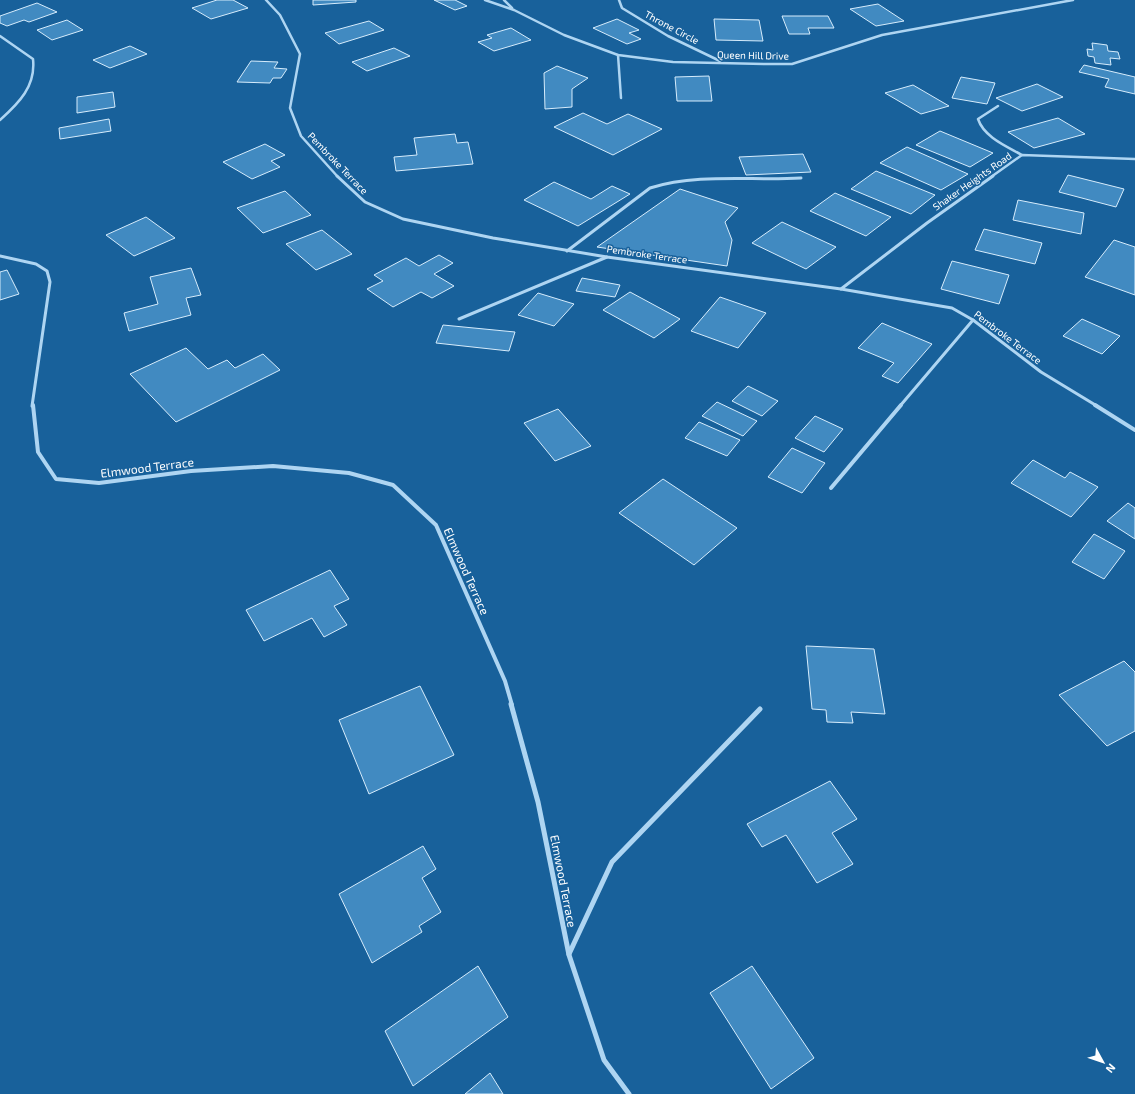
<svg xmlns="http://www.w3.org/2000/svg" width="1135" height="1094" viewBox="0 0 1135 1094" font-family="'Exo 2',sans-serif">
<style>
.building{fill:#418ac1;stroke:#d6ecfc}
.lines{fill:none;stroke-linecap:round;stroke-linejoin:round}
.minor-far3{stroke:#aed5f2;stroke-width:2.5}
.minor-far2{stroke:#aed5f2;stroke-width:3}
.minor-far1{stroke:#aed5f2;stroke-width:4}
.minor{stroke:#aed5f2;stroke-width:5}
.labels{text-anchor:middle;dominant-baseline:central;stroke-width:3;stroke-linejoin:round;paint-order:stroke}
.far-street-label{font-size:10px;fill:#fff;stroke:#18619b}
.street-label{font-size:12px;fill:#fff;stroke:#18619b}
</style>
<rect width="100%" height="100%" fill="#18619b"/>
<!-- building -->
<g class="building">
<path d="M 217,0 L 233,0 L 248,8 L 211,19 L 192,8 Z"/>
<path d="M 313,0 L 356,0 L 356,2 L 313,5 Z"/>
<path d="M 434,0 L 455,0 L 467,6 L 455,10 Z"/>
<path d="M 37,3 L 57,12 L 29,22 L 24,20 L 7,26 L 0,23 L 0,16 Z"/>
<path d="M 878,4 L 904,21 L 876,26 L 850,9 Z"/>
<path d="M 782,16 L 828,16 L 834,28 L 808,28 L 810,34 L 789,34 Z"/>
<path d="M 617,19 L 639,30 L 629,33 L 641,39 L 627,44 L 593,28 Z"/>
<path d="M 714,19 L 759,20 L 763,41 L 716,40 Z"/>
<path d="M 67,20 L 83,30 L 52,40 L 37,30 Z"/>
<path d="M 369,21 L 384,30 L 339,44 L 325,33 Z"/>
<path d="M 511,28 L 531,40 L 494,51 L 478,42 L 492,38 L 487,35 Z"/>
<path d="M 1092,43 L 1107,45 L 1108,51 L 1118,52 L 1120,59 L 1110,58 L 1111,65 L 1095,63 L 1094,57 L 1088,56 L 1087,49 L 1093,50 Z"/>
<path d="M 130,46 L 147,54 L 110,68 L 93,60 Z"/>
<path d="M 394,48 L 410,56 L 367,71 L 352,62 Z"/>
<path d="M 251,61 L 278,62 L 274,68 L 287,69 L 281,78 L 273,78 L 270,83 L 237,82 Z"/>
<path d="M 1084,65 L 1135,77 L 1135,94 L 1105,87 L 1109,79 L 1079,72 Z"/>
<path d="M 557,66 L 588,78 L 572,89 L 572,107 L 545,109 L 544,73 Z"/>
<path d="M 709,76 L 712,101 L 677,101 L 675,77 Z"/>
<path d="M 961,77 L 995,83 L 987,104 L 952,98 Z"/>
<path d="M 1037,84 L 1063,97 L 1022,111 L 996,98 Z"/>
<path d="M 913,85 L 949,106 L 921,114 L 885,93 Z"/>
<path d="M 113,92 L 115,107 L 77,113 L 77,97 Z"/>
<path d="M 583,113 L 607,124 L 628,114 L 662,129 L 613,155 L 554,127 Z"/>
<path d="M 1058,118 L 1085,134 L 1034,148 L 1008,132 Z"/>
<path d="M 109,119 L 111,131 L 60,139 L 59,128 Z"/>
<path d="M 940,131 L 993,153 L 970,167 L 916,145 Z"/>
<path d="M 455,134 L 457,143 L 468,142 L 473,164 L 396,171 L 394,157 L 417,155 L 414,138 Z"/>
<path d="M 265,144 L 285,155 L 271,161 L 280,167 L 252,179 L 223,162 Z"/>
<path d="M 907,147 L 968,174 L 941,190 L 880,163 Z"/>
<path d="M 803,154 L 811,172 L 746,175 L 739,157 Z"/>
<path d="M 876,171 L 935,195 L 911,214 L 851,189 Z"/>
<path d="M 1068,175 L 1124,189 L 1116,207 L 1059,192 Z"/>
<path d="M 554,182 L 591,199 L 612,186 L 630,194 L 578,226 L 524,200 Z"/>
<path d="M 680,189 L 738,208 L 725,222 L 732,240 L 727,266 L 597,247 Z"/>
<path d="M 285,191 L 311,215 L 263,233 L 237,208 Z"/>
<path d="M 835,193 L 891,217 L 866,236 L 810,211 Z"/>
<path d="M 1018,200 L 1084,213 L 1081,234 L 1013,220 Z"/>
<path d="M 146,217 L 175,238 L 134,256 L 106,235 Z"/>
<path d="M 782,222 L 836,247 L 806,269 L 752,243 Z"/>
<path d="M 984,229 L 1042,243 L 1035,264 L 975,250 Z"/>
<path d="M 322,230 L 352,254 L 316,270 L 286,244 Z"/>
<path d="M 1114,240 L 1135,247 L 1135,295 L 1085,277 Z"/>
<path d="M 439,255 L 453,263 L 434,274 L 454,286 L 432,298 L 421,292 L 393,307 L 367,289 L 383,281 L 374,275 L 406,258 L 419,266 Z"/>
<path d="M 952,261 L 1009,275 L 999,304 L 941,289 Z"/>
<path d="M 191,268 L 201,295 L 186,298 L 191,315 L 129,331 L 124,313 L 158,304 L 150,277 Z"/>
<path d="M 7,270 L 19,294 L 0,300 L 0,272 Z"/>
<path d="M 582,278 L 620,285 L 615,297 L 576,291 Z"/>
<path d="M 630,292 L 680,319 L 654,338 L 603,310 Z"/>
<path d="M 538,293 L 574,304 L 554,326 L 518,315 Z"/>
<path d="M 720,297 L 766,313 L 738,348 L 691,331 Z"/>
<path d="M 1082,319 L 1120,336 L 1102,354 L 1063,336 Z"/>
<path d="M 882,323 L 932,344 L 898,383 L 882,376 L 894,363 L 858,348 Z"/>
<path d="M 443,325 L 515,332 L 509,351 L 436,343 Z"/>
<path d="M 186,348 L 208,369 L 227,360 L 235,368 L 263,354 L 280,370 L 176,422 L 130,374 Z"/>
<path d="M 748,386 L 778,401 L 762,416 L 732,401 Z"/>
<path d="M 717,402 L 757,421 L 743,436 L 702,416 Z"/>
<path d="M 558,409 L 591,446 L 555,461 L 524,423 Z"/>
<path d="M 815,416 L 843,429 L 824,452 L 795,438 Z"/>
<path d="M 699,422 L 740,440 L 727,456 L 685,438 Z"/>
<path d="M 792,448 L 825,463 L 802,493 L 768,477 Z"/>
<path d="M 1033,460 L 1065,478 L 1070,472 L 1098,487 L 1071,517 L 1011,483 Z"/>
<path d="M 663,479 L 737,528 L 694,565 L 619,513 Z"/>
<path d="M 1128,503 L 1135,508 L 1135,539 L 1107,521 Z"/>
<path d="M 1094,534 L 1125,551 L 1104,579 L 1072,562 Z"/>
<path d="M 330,570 L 349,599 L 334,606 L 347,625 L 324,637 L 312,618 L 264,641 L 246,610 Z"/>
<path d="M 806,646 L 874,649 L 885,714 L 851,712 L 853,723 L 827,722 L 826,710 L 812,709 Z"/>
<path d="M 1124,661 L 1135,672 L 1135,731 L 1107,746 L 1059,695 Z"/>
<path d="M 420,686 L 454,755 L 369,794 L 339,720 Z"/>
<path d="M 830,781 L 857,819 L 832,833 L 853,864 L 817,883 L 786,835 L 762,847 L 747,824 Z"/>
<path d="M 423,846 L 436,869 L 422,878 L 441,912 L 419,926 L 422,932 L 372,963 L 339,894 Z"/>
<path d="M 478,966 L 508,1017 L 413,1086 L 385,1031 Z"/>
<path d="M 752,966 L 814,1058 L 771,1089 L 710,993 Z"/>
<path d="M 490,1073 L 503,1094 L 465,1094 Z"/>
</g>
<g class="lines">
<!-- minor-far3 -->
<g class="minor-far3">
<path d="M 266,0 L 280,15 L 300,54 L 290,108 L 301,136 L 338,177"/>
<path d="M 485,0 L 514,10 L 564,35 L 618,55 L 673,62 L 766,64 L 792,64 L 882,35 L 1073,0"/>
<path d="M 504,0 L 512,8"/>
<path d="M 619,0 L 622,8 L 668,36 L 720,61"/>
<path d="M 0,36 L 33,59 C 36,86 19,103 0,120"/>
<path d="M 618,55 L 621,98"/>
<path d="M 998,106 L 978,119 C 984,137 1006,146 1022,155"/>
<path d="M 991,177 L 1022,155 L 1135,159"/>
</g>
<!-- minor-far2 -->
<g class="minor-far2">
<path d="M 337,176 L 365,202 L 403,219 L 493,238 L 607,257 L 841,289 L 952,308 L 973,320 L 1041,372 L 1097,406"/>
<path d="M 567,251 L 650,188 C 699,173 751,181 801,178"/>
<path d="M 0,256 L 36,264 L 47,271 L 50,282 L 32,406"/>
<path d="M 841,289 L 927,223 L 993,176"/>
<path d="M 459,319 L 607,257"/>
<path d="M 900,406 L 973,320"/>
</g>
<!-- minor-far1 -->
<g class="minor-far1">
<path d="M 33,405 L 38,452 L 56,479 L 99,483 L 191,471 L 273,466 L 349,473 L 393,485 L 436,525 L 505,681 L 512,705"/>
<path d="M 1095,405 L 1135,430"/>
<path d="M 831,488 L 901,405"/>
</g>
<!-- minor -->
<g class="minor">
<path d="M 511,704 L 538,802 L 569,955 L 604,1060 L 629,1094"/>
<path d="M 569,954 L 612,862 L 760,709"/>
</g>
</g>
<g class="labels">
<!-- far-street labels -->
<g class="far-street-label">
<text transform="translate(672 27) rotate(28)">Throne Circle</text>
<text transform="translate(753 55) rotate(1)">Queen Hill Drive</text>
<text transform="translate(338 163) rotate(46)">Pembroke Terrace</text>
<text transform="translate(972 181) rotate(-35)">Shaker Heights Road</text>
<text transform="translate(647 254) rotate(8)">Pembroke Terrace</text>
<text transform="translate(1008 337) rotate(37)">Pembroke Terrace</text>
</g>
<!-- street labels -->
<g class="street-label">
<text transform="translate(147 467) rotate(-7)">Elmwood Terrace</text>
<text transform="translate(467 571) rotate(66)">Elmwood Terrace</text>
<text transform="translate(564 881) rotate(79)">Elmwood Terrace</text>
</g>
</g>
<!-- north arrow -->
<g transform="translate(1103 1062) rotate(130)" stroke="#18619b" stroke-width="3" paint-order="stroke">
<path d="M0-3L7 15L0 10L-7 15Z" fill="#ffffff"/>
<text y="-6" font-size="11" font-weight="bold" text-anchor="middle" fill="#ffffff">N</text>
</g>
</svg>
